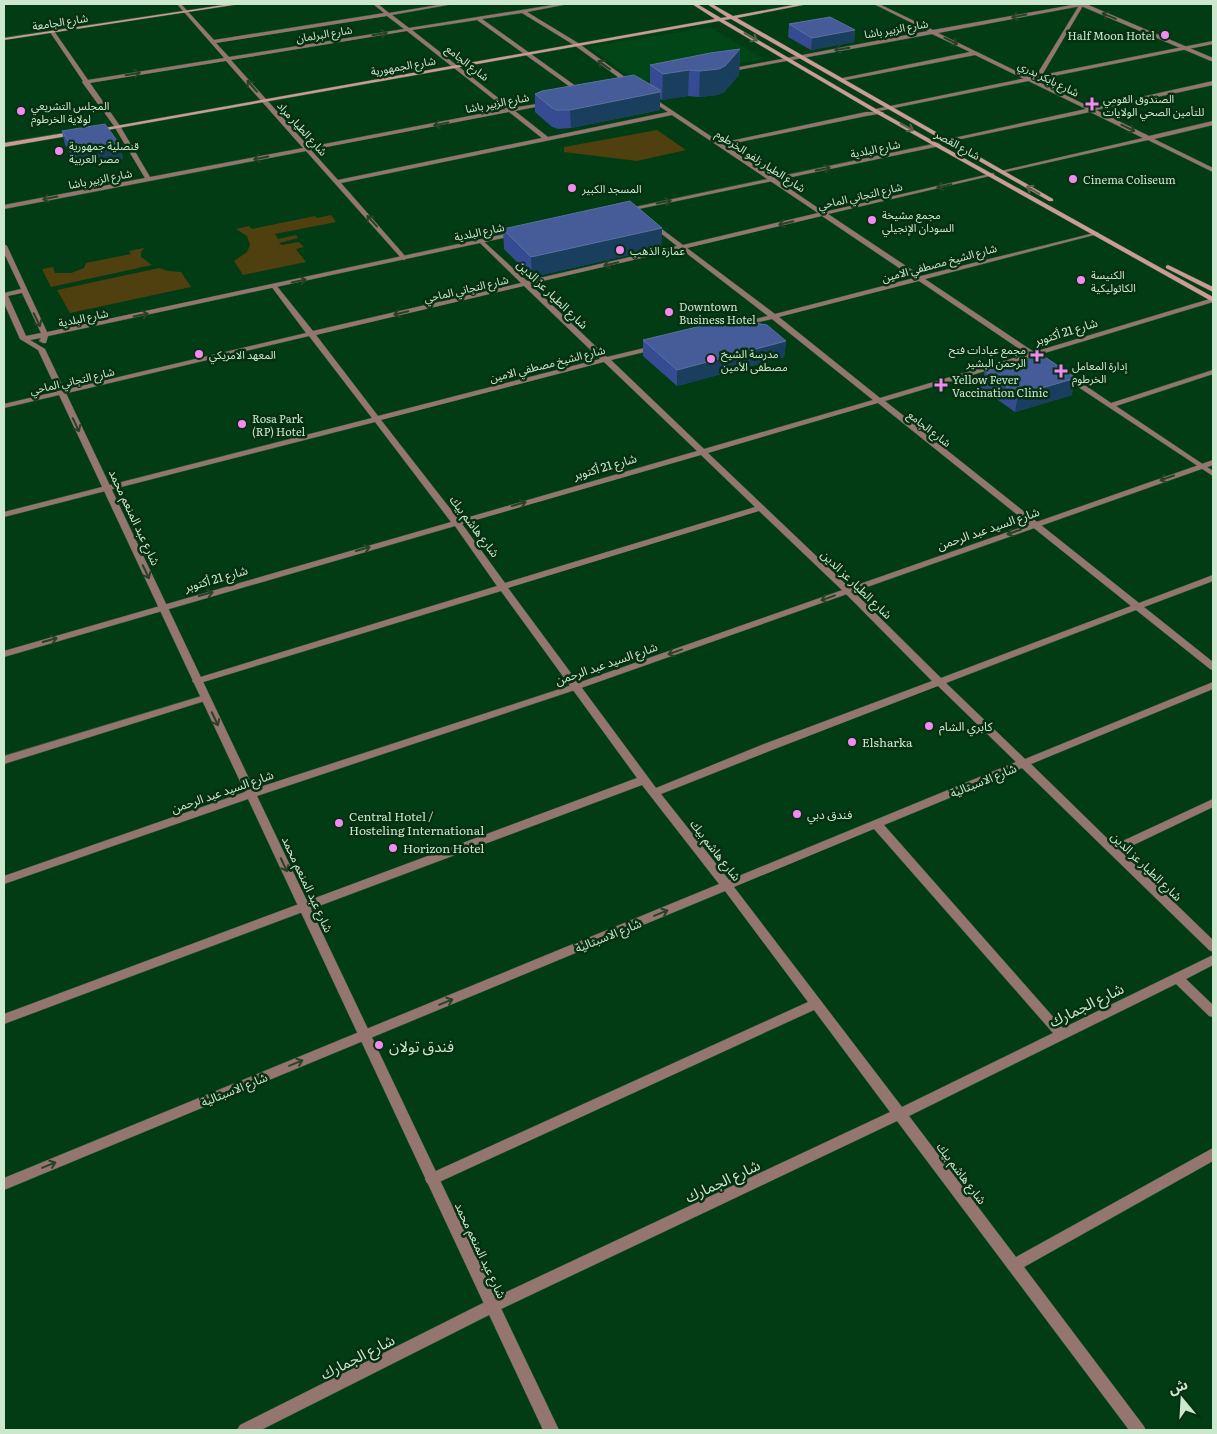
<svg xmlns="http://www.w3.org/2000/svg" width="1217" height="1434" viewBox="0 0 1217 1434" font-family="Literata,'Noto Sans Arabic',serif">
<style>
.built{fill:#004617}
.green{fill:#503f0f}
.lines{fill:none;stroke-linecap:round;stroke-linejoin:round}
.minor-casing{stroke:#255b35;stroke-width:1}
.tertiary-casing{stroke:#255b35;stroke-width:1}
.secondary-casing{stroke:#255b35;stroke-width:1}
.minor{fill:#947570;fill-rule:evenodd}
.tertiary{fill:#947570;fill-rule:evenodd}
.secondary{fill:#cc9b93;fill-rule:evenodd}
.wall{fill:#354b92}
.shaded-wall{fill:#1a3e5d}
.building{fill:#455c98;stroke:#5a71a0}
.oneway{stroke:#2a4129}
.oneway2{stroke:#5f604c}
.poi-dot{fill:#f489f1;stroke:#063011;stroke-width:2}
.labels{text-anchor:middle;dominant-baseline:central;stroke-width:5;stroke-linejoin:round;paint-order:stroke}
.far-street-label{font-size:11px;fill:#cbe7ce;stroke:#063011}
.far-poi-label{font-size:11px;fill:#cbe7ce;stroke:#063011;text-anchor:start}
.street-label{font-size:12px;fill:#cbe7ce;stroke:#063011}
.poi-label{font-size:12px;fill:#cbe7ce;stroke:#063011;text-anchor:start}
.near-street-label{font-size:15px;fill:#cbe7ce;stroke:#063011}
.near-poi-label{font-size:15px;fill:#cbe7ce;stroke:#063011;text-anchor:start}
</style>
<rect width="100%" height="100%" fill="#013c14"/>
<!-- built -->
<path class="built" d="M 710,27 L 764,59 L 639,82 L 589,47 Z"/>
<!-- green -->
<g class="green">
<path d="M 657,130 L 686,150 L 637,161 L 564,152 L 564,147 Z"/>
<path d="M 331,215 L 336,222 L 275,234 L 278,239 L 296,235 L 298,238 L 279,243 L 282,245 L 299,242 L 304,247 L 296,249 L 306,262 L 243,275 L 234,261 L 247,252 L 250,245 L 247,236 L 236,229 L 249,226 L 252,229 L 315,216 L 317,218 Z"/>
<path d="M 144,248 L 141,252 L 141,257 L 152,265 L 51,287 L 42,269 L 53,267 L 55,273 L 71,273 L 84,268 L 86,263 L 131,254 L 129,251 Z"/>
<path d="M 159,268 L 168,271 L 181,272 L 191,287 L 70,313 L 57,290 Z"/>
</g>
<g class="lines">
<defs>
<g id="minor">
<path d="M 177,4 L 181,4 L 214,40 L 384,13 L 373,4 L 378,4 L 389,13 L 444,4 L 453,4 L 392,15 L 409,28 L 559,4 L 568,4 L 527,12 L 578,43 L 633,83 L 633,85 L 629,85 L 574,45 L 522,13 L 482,19 L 584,92 L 584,94 L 580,94 L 477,20 L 412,30 L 511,108 L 550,102 L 550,104 L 515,111 L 548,137 L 668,112 L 647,98 L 646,97 L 649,95 L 721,143 L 866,112 L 883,112 L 884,113 L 866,116 L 725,145 L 824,212 L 994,173 L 994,175 L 828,214 L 921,276 L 1098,232 L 1098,234 L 925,279 L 1034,352 L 1213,298 L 1213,302 L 1038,355 L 1038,358 L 1032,357 L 885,401 L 1139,603 L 1213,575 L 1213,581 L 1144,607 L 1213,662 L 1213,670 L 1210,669 L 1136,610 L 946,683 L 1025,759 L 1213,682 L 1213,689 L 1031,764 L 1114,845 L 1213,799 L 1213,807 L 1121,851 L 1213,940 L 1213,952 L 1209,950 L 1022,768 L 884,825 L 1063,1028 L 1213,955 L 1213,965 L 1186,979 L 1213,1005 L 1213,1017 L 1209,1016 L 1176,984 L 909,1116 L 1016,1257 L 1213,1148 L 1213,1161 L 1024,1267 L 1143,1425 L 1146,1430 L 1129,1430 L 897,1121 L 497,1311 L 261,1430 L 237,1430 L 240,1425 L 487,1301 L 890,1112 L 814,1010 L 437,1183 L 432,1185 L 427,1183 L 425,1179 L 427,1175 L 808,1002 L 725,891 L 4,1190 L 4,1178 L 719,884 L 642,785 L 4,1024 L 4,1014 L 637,778 L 501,591 L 200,683 L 194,683 L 192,681 L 194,679 L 497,586 L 455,526 L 4,657 L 4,651 L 451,522 L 375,422 L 4,517 L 4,512 L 372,418 L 309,336 L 4,408 L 4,404 L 306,333 L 271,286 L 274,284 L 276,285 L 313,331 L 521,283 L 479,242 L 478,241 L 481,239 L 527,281 L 677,246 L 649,224 L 648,223 L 651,221 L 683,245 L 818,213 L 672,115 L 341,183 L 406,257 L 407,258 L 404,260 L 402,259 L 306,151 L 4,209 L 4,205 L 145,178 L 114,126 L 82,82 L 83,81 L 50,32 L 54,31 L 88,80 L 224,58 ZM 387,16 L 404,29 L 229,57 L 216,43 ZM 407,31 L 506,109 L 309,147 L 231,60 ZM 226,61 L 303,148 L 150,177 L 120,126 L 90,83 ZM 509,112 L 542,138 L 338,180 L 311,150 ZM 822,216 L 914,278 L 775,314 L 687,248 ZM 681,249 L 768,316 L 733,324 L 733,328 L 772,319 L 873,400 L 704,449 L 611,360 L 657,349 L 657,345 L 607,357 L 530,284 ZM 919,281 L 1027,354 L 880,398 L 779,317 ZM 524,286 L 600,359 L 378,416 L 316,335 ZM 604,362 L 697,451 L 459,520 L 381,420 ZM 878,403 L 1131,606 L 941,678 L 851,589 L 708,453 ZM 701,455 L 755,507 L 505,583 L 462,524 ZM 759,511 L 845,593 L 932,681 L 764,744 L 656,788 L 508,588 ZM 938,686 L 1016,762 L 729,880 L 661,794 L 772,750 ZM 874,829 L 1053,1033 L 902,1107 L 734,887 Z"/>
<path d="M 874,4 L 879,4 L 933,30 L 1078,4 L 1086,4 L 1213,58 L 1213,61 L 1211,61 L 1081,6 L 938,33 L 1092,108 L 1213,81 L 1213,85 L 1096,110 L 1149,136 L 1213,121 L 1213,125 L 1154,139 L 1213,168 L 1213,172 L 1148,140 L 1001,173 L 1001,171 L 1143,138 L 1090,112 L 947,142 L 947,140 L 949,139 L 1086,109 L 975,55 L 841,81 L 838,79 L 970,52 L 932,34 L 727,72 L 724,70 L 928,31 Z"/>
<path d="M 1213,370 L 1213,374 L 1116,406 L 1213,471 L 1213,476 L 1060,375 L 1064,373 L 1067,373 L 1111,403 Z"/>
<path d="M 205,695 L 208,696 L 210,698 L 208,700 L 4,764 L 4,756 Z"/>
</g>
<g id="tertiary">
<path d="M 1080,4 L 1084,4 L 1042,75 L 1213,41 L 1213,44 L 874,112 L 871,110 L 1036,76 Z"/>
<path d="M 938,143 L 941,145 L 940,146 L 624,212 L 621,210 Z"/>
<path d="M 515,232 L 518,234 L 517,235 L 48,336 L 46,343 L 43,343 L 39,341 L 41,338 L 30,340 L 45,349 L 254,789 L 572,685 L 1213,460 L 1213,465 L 578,689 L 257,796 L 559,1430 L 543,1430 L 248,799 L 4,884 L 4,876 L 245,792 L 38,350 L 20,339 L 4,303 L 4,293 L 21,289 L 4,253 L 4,244 L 7,246 L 47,332 ZM 22,293 L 41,333 L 26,336 L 8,296 Z"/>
</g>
<g id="secondary">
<path d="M 230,4 L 240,4 L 4,40 L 4,38 Z"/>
<path d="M 692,4 L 697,4 L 721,18 L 727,17 L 707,4 L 712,4 L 733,16 L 799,4 L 808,4 L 737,18 L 1053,199 L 1053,201 L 1049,201 L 731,19 L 724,20 L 876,109 L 1213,297 L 1213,302 L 872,111 L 719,21 L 96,132 L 93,130 L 715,19 Z"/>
<path d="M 77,131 L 80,133 L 79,134 L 4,147 L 4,143 Z"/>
<path d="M 1168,265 L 1213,287 L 1213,292 L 1166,268 L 1166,266 Z"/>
</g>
</defs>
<!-- minor casing -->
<use href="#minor" class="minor-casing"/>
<!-- tertiary casing -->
<use href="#tertiary" class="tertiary-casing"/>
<!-- secondary casing -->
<use href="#secondary" class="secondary-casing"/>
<!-- minor -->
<use href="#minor" class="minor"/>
<!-- tertiary -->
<use href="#tertiary" class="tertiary"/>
<!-- secondary -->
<use href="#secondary" class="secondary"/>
</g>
<!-- wall -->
<g class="wall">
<path d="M 789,24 L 855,30 L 854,42 L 811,50 L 788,37 Z"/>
<path d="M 740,49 L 739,75 L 724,92 L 718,95 L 699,97 L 688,96 L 662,100 L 660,99 L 660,110 L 571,128 L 558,129 L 552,127 L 535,112 L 535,94 L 650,84 L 650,65 Z"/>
<path d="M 62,131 L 120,145 L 123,159 L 79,167 L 65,145 Z"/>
<path d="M 662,228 L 661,248 L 532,277 L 504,249 L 503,229 Z"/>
<path d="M 643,340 L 786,341 L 784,357 L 677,386 L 643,356 Z"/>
<path d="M 985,371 L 1072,395 L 1015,412 L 981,388 Z"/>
</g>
<!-- shaded-wall -->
<g class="shaded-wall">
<path d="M 855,30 L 854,42 L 811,50 L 812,38 Z"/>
<path d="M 740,49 L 739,75 L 724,92 L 718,95 L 699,97 L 700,71 Z"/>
<path d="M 689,70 L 688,96 L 662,100 L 663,74 Z"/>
<path d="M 660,92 L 660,110 L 571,128 L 570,110 Z"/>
<path d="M 120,145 L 123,159 L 79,167 L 75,153 Z"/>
<path d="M 662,228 L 661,248 L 532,277 L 531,257 Z"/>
<path d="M 786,341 L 784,357 L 677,386 L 677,370 Z"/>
<path d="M 1076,378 L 1072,395 L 1015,412 L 1018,395 Z"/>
</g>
<!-- building -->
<g class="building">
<path d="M 830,17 L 855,30 L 812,38 L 789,24 Z"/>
<path d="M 740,49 L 725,66 L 719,69 L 700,71 L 689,70 L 663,74 L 650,65 L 710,53 Z"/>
<path d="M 634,75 L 660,90 L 660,92 L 570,110 L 557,110 L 552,108 L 535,94 L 542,91 Z"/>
<path d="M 105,124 L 120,145 L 75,153 L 62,131 Z"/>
<path d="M 630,201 L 662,228 L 531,257 L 503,229 Z"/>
<path d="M 730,319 L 767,325 L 786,341 L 677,370 L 643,340 Z"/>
<path d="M 1042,355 L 1076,378 L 1018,395 L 985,371 Z"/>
</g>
<!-- one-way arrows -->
<defs><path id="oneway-shaft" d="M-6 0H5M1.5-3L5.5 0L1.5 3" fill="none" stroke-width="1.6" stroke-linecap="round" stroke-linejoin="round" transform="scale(1.25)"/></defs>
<g class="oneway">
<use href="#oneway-shaft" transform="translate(1019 16) rotate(169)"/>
<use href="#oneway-shaft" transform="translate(1109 16) rotate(-157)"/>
<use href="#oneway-shaft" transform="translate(380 34) rotate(-9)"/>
<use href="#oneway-shaft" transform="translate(951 41) rotate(26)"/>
<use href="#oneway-shaft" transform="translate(842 49) rotate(170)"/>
<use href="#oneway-shaft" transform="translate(604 65) rotate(-144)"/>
<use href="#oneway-shaft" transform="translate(133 74) rotate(-10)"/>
<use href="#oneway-shaft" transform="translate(252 86) rotate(-131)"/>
<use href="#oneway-shaft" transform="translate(441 124) rotate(169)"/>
<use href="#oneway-shaft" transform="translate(1128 128) rotate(26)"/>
<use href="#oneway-shaft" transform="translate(261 158) rotate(169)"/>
<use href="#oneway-shaft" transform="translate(823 169) rotate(-12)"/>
<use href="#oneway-shaft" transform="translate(944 186) rotate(167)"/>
<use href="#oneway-shaft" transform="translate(50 198) rotate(169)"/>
<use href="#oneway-shaft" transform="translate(664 202) rotate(-12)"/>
<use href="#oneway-shaft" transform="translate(372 221) rotate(-132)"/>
<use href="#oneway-shaft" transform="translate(786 223) rotate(167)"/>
<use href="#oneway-shaft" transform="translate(611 264) rotate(167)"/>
<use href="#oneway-shaft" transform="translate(299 281) rotate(-12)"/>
<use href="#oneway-shaft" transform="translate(401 313) rotate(167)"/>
<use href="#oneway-shaft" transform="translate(141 315) rotate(-12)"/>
<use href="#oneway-shaft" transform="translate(37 320) rotate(64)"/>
<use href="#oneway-shaft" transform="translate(76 425) rotate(65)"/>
<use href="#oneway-shaft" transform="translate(1167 478) rotate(161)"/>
<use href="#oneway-shaft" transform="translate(519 504) rotate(-16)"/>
<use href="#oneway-shaft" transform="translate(1014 532) rotate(161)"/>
<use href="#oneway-shaft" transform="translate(363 549) rotate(-16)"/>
<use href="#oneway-shaft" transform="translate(146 572) rotate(65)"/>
<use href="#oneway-shaft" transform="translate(206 594) rotate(-16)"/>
<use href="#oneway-shaft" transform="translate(828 598) rotate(160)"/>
<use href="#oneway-shaft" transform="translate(50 640) rotate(-16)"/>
<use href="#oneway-shaft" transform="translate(675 652) rotate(160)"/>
<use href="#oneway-shaft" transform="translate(215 719) rotate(65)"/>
<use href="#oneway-shaft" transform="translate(284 865) rotate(65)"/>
<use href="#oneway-shaft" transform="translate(661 913) rotate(-22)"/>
<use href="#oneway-shaft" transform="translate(446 1002) rotate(-22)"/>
<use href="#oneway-shaft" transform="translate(296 1063) rotate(-22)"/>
<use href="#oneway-shaft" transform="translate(49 1165) rotate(-22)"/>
</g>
<g class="oneway2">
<use href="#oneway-shaft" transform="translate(751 37) rotate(31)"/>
<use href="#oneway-shaft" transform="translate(907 127) rotate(29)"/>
<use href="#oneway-shaft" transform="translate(1033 190) rotate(-149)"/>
</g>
<!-- markers -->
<g class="poi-dot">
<circle cx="1165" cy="35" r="5"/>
<path d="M1089.5 96.5h5v5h5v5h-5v5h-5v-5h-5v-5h5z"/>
<circle cx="21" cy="111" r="5"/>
<circle cx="59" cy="151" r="5"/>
<circle cx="1073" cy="179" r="5"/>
<circle cx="572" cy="188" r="5"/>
<circle cx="872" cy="220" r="5"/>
<circle cx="620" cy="250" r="5"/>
<circle cx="1081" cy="280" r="5"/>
<circle cx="669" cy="312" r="5"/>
<circle cx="199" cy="354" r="5"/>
<path d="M1034.5 347.5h5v5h5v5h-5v5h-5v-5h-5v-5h5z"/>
<circle cx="711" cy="359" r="5"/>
<path d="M1058.5 363.5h5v5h5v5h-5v5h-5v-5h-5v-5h5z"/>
<path d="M938.5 377.5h5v5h5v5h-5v5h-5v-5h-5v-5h5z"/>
<circle cx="242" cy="424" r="5"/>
<circle cx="929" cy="726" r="5"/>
<circle cx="852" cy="742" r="5"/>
<circle cx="797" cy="814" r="5"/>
<circle cx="339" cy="823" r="5"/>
<circle cx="393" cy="848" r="5"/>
<circle cx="379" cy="1045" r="5"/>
</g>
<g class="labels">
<!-- far-street labels -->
<g class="far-street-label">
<text transform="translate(60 21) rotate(-9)">شارع الجامعة</text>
<text transform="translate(896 28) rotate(-10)">شارع الزبير باشا</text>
<text transform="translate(324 33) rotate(-9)">شارع البرلمان</text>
<text transform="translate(468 62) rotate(38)">شارع الجامع</text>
<text transform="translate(403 65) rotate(-10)">شارع الجمهورية</text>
<text transform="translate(1049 78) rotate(26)">شارع بابكر بدري</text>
<text transform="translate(497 102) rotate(-11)">شارع الزبير باشا</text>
<text transform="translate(303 128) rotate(48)">شارع الطيار مراد</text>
<text transform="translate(958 144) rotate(29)">شارع القصر</text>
<text transform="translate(875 148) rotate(-12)">شارع البلدية</text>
<text transform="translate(761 160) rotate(33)">شارع الطيار زلفو الخرطوم</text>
<text transform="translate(100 178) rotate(-11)">شارع الزبير باشا</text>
<text transform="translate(860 195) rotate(-13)">شارع التجاني الماحي</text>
<text transform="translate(479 231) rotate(-12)">شارع البلدية</text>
<text transform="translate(939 262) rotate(-15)">شارع الشيخ مصطفي الامين</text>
<text transform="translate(466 288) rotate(-13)">شارع التجاني الماحي</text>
<text transform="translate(83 317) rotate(-12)">شارع البلدية</text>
<text transform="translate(547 363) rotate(-14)">شارع الشيخ مصطفي الامين</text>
<text transform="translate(72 380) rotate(-13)">شارع التجاني الماحي</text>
<text transform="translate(930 428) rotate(38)">شارع الجامع</text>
</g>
<!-- far-poi labels -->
<g class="far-poi-label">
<text x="1155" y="35" text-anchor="end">Half Moon Hotel</text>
<text x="1103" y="98">الصندوق القومي<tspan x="1103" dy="13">للتأمين الصحي الولايات</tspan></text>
<text x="31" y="105">المجلس التشريعي<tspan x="31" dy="13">لولاية الخرطوم</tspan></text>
<text x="69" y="145">قنصلية جمهورية<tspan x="69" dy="13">مصر العربية</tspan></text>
<text x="1083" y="179">Cinema Coliseum</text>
<text x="582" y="188">المسجد الكبير</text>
<text x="882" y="214">مجمع مشيخة<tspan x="882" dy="13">السودان الإنجيلي</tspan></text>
<text x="630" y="250">عمارة الذهب</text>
<text x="1091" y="274">الكنيسة<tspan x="1091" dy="13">الكاثوليكية</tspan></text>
<text x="679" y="306">Downtown<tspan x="679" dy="13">Business Hotel</tspan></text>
<text x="1026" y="349" text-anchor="end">مجمع عيادات فتح<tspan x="1026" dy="13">الرحمن البشير</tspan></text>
<text x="721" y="353">مدرسة الشيخ<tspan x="721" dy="13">مصطفى الأمين</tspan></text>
<text x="209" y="354">المعهد الامريكي</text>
<text x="1072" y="365">إدارة المعامل<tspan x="1072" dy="13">الخرطوم</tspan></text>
<text x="952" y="379">Yellow Fever<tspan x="952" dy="13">Vaccination Clinic</tspan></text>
<text x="252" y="418">Rosa Park<tspan x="252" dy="13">(RP) Hotel</tspan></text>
</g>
<!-- street labels -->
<g class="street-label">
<text transform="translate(553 294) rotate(44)">شارع الطيار عز الدين</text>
<text transform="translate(1066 331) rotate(-17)">شارع 21 أكتوبر</text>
<text transform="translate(605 466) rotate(-16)">شارع 21 أكتوبر</text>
<text transform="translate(135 517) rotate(65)">شارع عبد المنعم محمد</text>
<text transform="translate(475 526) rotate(53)">شارع هاشم بيك</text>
<text transform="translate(988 528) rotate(-19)">شارع السيد عبد الرحمن</text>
<text transform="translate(216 578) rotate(-16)">شارع 21 أكتوبر</text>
<text transform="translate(857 584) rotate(44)">شارع الطيار عز الدين</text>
<text transform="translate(606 663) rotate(-19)">شارع السيد عبد الرحمن</text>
<text transform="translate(983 780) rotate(-22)">شارع الاسبتالية</text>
<text transform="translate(222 791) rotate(-19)">شارع السيد عبد الرحمن</text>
<text transform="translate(716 850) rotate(52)">شارع هاشم بيك</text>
<text transform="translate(1147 866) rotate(44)">شارع الطيار عز الدين</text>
<text transform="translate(308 884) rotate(65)">شارع عبد المنعم محمد</text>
<text transform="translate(608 935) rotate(-22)">شارع الاسبتالية</text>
<text transform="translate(234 1089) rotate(-22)">شارع الاسبتالية</text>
<text transform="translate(962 1173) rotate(53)">شارع هاشم بيك</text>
<text transform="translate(481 1250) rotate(65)">شارع عبد المنعم محمد</text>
</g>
<!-- poi labels -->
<g class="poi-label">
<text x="939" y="726">كابري الشام</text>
<text x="862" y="742">Elsharka</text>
<text x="807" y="814">فندق دبي</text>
<text x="349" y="816">Central Hotel /<tspan x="349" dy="14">Hosteling International</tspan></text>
<text x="403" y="848">Horizon Hotel</text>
</g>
<!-- near-street labels -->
<g class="near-street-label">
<text transform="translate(1086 1004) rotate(-26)">شارع الجمارك</text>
<text transform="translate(722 1180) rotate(-25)">شارع الجمارك</text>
<text transform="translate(357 1356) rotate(-27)">شارع الجمارك</text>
</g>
<!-- near-poi labels -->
<g class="near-poi-label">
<text x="389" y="1045">فندق تولان</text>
</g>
</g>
<!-- border -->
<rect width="1217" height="1434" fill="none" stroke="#cbe7ce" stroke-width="10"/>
<!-- north arrow -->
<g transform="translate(1182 1399) rotate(342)" stroke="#063011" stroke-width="4" paint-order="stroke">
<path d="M0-4L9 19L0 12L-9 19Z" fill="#cbe7ce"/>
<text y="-8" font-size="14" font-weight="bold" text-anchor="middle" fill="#cbe7ce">ش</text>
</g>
</svg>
